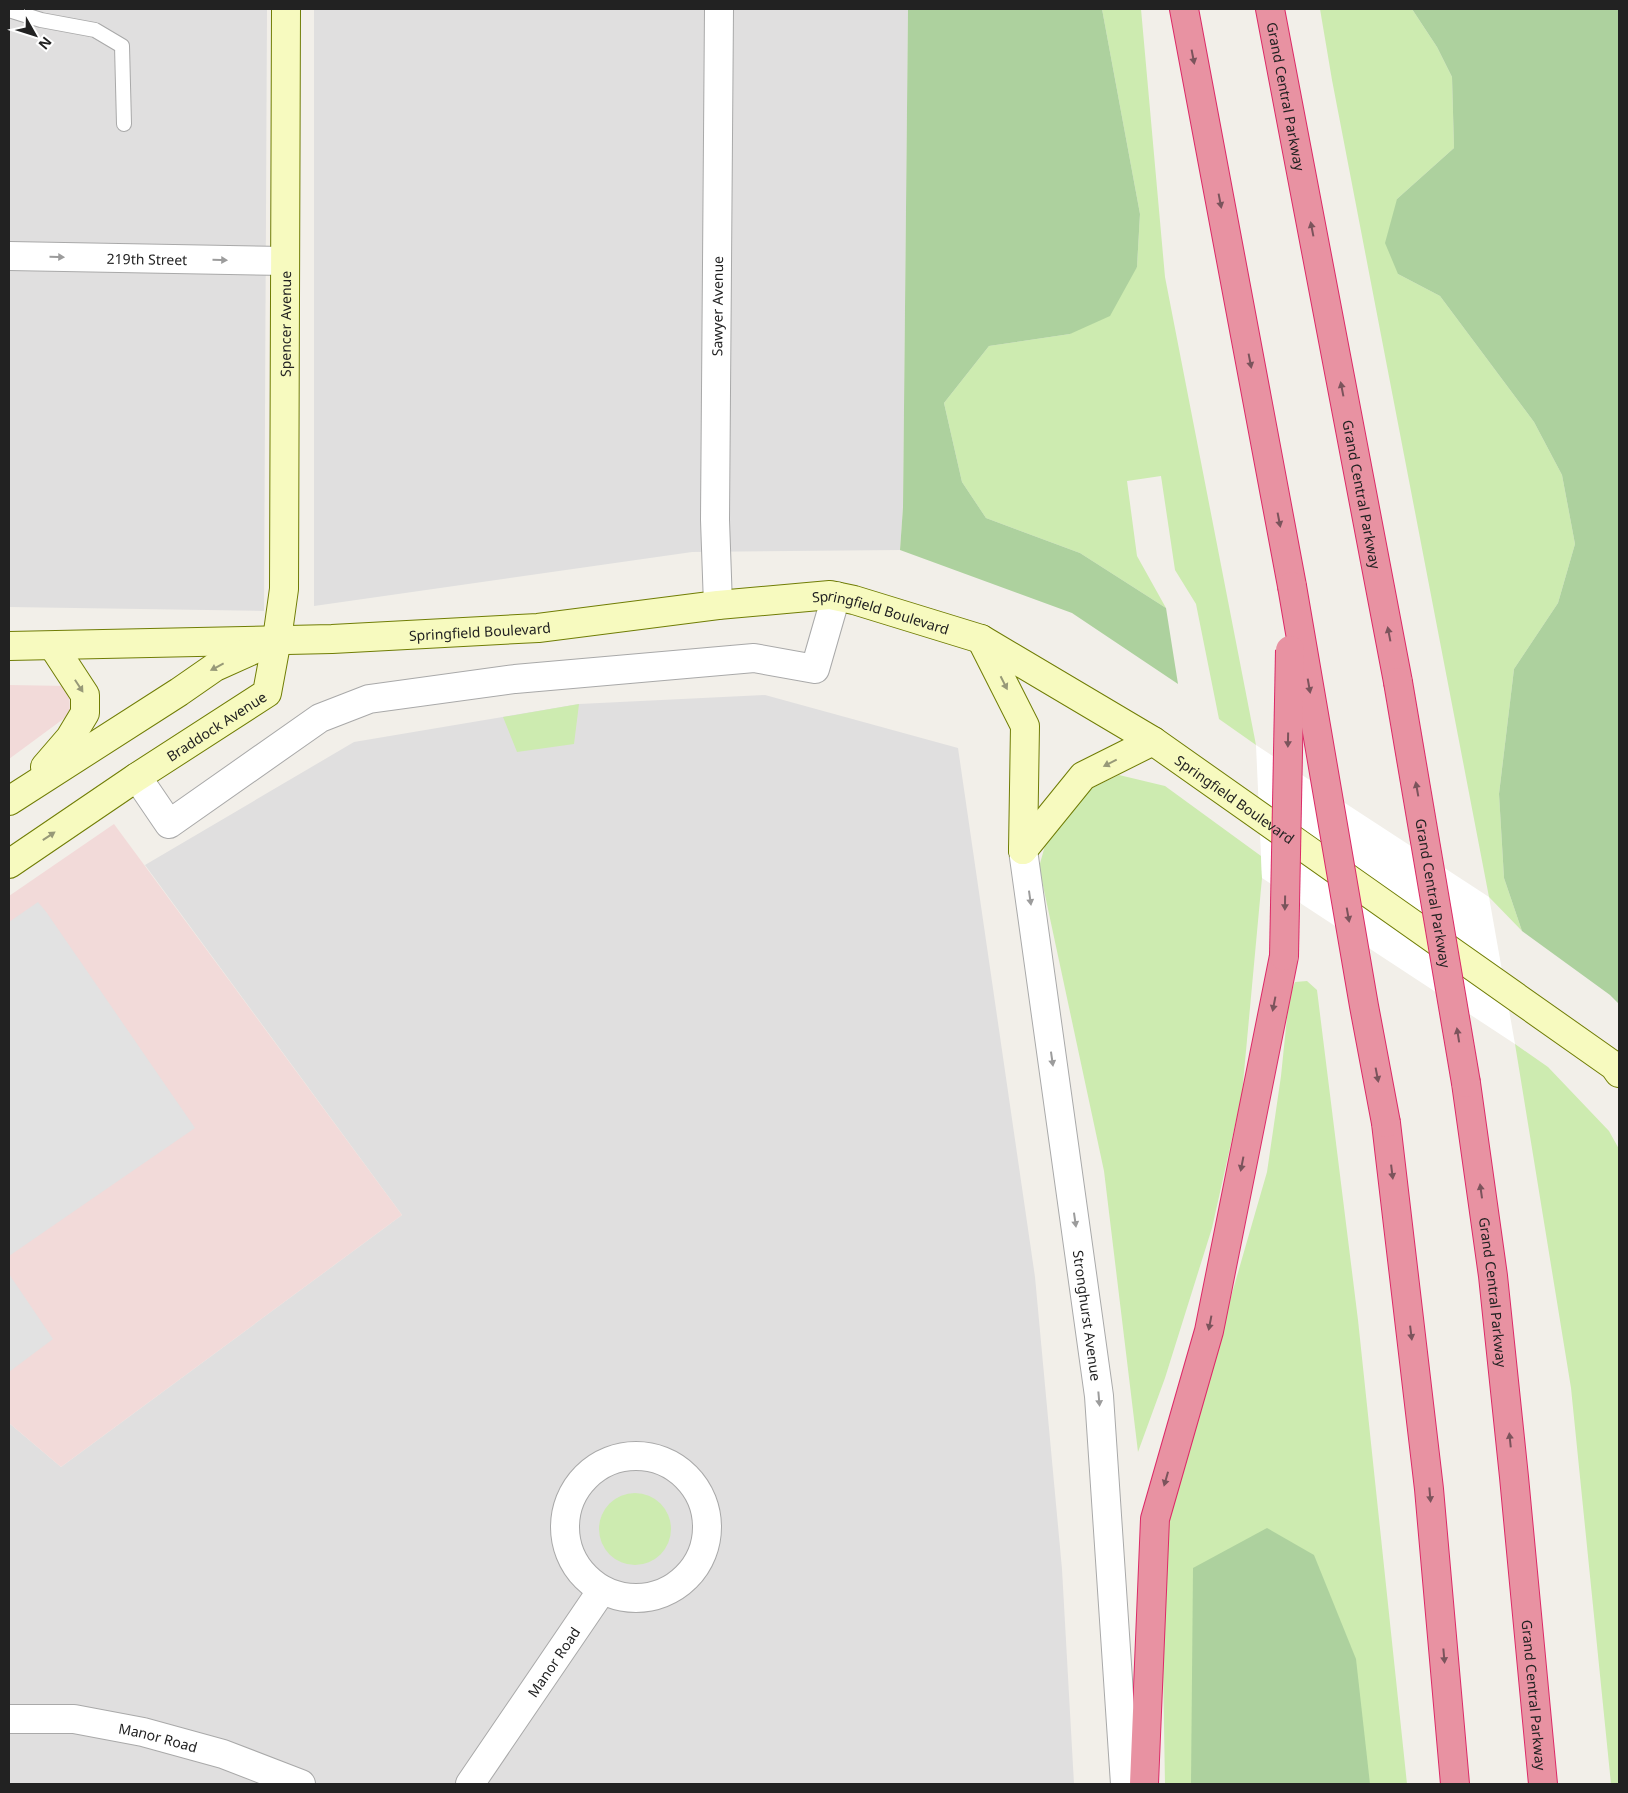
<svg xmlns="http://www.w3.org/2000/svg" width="1628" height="1793" viewBox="0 0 1628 1793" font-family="'Noto Sans',sans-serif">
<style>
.residential{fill:#e0dfdf}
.commercial{fill:#f2dad9}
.grass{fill:#cdebb0}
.forest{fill:#add19e}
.parking{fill:#e2e2e2}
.pier{fill:#fff}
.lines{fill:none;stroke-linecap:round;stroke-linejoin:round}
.lane-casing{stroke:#a9a9a9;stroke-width:16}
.street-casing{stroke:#a9a9a9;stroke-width:30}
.secondary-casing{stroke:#707d05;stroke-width:30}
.highway-casing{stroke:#dc2a67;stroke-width:30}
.lane{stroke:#fff;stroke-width:14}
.street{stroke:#fff;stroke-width:28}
.secondary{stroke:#f7fabf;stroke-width:28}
.highway{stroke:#e892a2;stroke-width:28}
.highway-bridge-casing{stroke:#dc2a67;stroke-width:30;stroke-linecap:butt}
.highway-bridge{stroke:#e892a2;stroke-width:28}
.oneway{fill:#7b545c}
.oneway2{fill:#9c9c9c}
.oneway3{fill:#979978}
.labels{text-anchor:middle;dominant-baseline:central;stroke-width:5;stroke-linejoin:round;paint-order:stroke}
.street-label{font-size:14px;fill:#222;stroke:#fff}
</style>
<rect width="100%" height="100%" fill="#f2efe9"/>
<!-- residential -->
<g class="residential">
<path d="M 9,9 L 267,9 L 264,611 L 9,607 Z"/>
<path d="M 314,9 L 908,9 L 903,507 L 900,550 L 692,552 L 314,606 Z"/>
<path d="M 765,695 L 958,748 L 1035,1277 L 1062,1569 L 1074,1784 L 9,1784 L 9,1423 L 61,1467 L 402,1215 L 145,865 L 354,742 L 579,704 Z"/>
</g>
<!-- commercial -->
<g class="commercial">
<path d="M 9,685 L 69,686 L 70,714 L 9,759 Z"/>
<path d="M 114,824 L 402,1215 L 61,1467 L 9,1423 L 9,896 Z"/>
</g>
<!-- grass -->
<g class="grass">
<path d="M 1102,9 L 1141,9 L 1165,277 L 1256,745 L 1219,719 L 1196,604 L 1175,570 L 1161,476 L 1127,481 L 1137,556 L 1166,608 L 1080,553 L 986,518 L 962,482 L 944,403 L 989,346 L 1070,334 L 1137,267 L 1140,214 Z"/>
<path d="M 1320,9 L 1412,9 L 1437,47 L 1452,77 L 1454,148 L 1397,199 L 1398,274 L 1440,296 L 1534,422 L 1562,475 L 1575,544 L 1558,603 L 1514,669 L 1499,794 L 1504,878 L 1522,931 L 1489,897 L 1332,80 Z"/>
<path d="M 579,704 L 574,744 L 517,752 L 503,717 Z"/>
<path d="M 1119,775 L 1165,786 L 1261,856 L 1262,878 L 1242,1094 L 1212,1228 L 1165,1378 L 1138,1452 L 1104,1171 L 1039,867 L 1048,835 L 1080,794 Z"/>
<path d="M 1307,981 L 1317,990 L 1358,1320 L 1407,1784 L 1165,1784 L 1161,1548 L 1179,1477 L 1267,1172 L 1281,1076 L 1289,998 L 1295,982 Z"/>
<path d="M 1515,1044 L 1548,1067 L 1609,1131 L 1619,1149 L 1619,1784 L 1611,1784 L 1571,1388 Z"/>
<circle cx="635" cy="1529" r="36"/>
</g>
<!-- forest -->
<g class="forest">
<path d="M 908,9 L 1102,9 L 1140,214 L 1137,267 L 1110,316 L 1070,334 L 989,346 L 944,403 L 962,482 L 986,518 L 1080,553 L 1166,608 L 1178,684 L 1072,613 L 900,550 L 903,507 Z"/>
<path d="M 1412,9 L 1619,9 L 1619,1004 L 1610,995 L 1522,931 L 1504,878 L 1499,794 L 1514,669 L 1558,603 L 1575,544 L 1562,475 L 1534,422 L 1440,296 L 1398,274 L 1385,243 L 1397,199 L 1454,148 L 1452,77 L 1437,47 Z"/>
<path d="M 1267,1528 L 1314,1555 L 1356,1659 L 1370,1784 L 1191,1784 L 1193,1568 Z"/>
</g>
<!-- parking -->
<g class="parking">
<path d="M 38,902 L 47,913 L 195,1128 L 9,1256 L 9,922 Z"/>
<path d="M 9,1274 L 53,1339 L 9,1372 Z"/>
</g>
<!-- pier -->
<path class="pier" d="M 1256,745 L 1489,897 L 1515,1044 L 1262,878 Z"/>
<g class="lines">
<defs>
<path id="lane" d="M 9,10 L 41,20 L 95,30 L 122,46 L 124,124"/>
<g id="street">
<path id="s1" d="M 9,256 L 285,261"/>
<path id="s2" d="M 718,605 L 715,520 L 719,9"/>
<path d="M 137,777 L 169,824 L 320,718 L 369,699 L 515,679 L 754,658 L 815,669 L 836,596"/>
<path id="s3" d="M 1023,850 L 1099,1396 L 1125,1784"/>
<circle cx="636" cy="1527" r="71"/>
<path id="s4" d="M 9,1719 L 74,1719 L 143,1732 L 223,1754 L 301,1784"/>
<path id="s5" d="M 470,1784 L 602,1590"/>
</g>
<g id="secondary">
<path d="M 981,639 L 1025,726 L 1023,850"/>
<path id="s6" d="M 9,646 L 332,639 L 538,628 L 718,605 L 830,595 L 854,600 L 981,639 L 1153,741 L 1614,1066 L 1619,1073"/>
<path d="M 45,767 L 70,738 L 85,713 L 85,695 L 53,646"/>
<path d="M 9,801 L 179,692 L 215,667 L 264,645"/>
<path d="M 1023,850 L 1083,776 L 1153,741"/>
<path id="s7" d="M 9,864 L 137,777 L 267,693 L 277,639 L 284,589 L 286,9"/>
</g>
<g id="highway">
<path d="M 1184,9 L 1292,586"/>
<path id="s8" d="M 1270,9 L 1398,682"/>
<path id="s9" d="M 1466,1083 L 1493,1276 L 1514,1477 L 1543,1784"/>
<path d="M 1386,1123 L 1429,1489 L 1455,1784"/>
<path d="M 1144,1784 L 1155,1519 L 1209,1331 L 1284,956"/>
</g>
</defs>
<!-- lane casing -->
<use href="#lane" class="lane-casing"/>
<!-- street casing -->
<use href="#street" class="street-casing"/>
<!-- secondary casing -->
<use href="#secondary" class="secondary-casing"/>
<!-- highway casing -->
<use href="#highway" class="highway-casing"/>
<!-- lane -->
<use href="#lane" class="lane"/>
<!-- street -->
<use href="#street" class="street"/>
<!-- secondary -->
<use href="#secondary" class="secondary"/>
<!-- highway -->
<use href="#highway" class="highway"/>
<defs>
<g id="highway-bridge">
<path d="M 1292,586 L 1364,1006 L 1386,1123"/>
<path id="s10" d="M 1398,682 L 1466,1083"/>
<path d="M 1284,956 L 1290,650"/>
</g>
</defs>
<!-- highway-bridge casing -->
<use href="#highway-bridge" class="highway-bridge-casing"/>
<!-- highway-bridge -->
<use href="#highway-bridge" class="highway-bridge"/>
</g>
<!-- one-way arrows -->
<defs><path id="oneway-solid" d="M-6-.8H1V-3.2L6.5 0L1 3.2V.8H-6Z" transform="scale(1.25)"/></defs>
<g class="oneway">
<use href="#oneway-solid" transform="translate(1193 57) rotate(79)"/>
<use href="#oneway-solid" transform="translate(1220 201) rotate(79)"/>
<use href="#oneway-solid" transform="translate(1312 229) rotate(-101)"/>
<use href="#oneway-solid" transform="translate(1250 361) rotate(79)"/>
<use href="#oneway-solid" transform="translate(1342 389) rotate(-101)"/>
<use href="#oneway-solid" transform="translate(1279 520) rotate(79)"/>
<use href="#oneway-solid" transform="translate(1389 634) rotate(-101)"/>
<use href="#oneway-solid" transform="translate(1309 686) rotate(80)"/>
<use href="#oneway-solid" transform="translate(1288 740) rotate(91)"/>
<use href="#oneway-solid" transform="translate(1417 789) rotate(-100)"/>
<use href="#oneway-solid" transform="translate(1285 903) rotate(91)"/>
<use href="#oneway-solid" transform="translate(1348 915) rotate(80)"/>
<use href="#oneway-solid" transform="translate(1274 1004) rotate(101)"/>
<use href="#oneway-solid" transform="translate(1458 1035) rotate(-99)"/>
<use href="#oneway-solid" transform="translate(1377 1075) rotate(79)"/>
<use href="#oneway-solid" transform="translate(1242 1164) rotate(101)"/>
<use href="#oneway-solid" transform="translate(1392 1172) rotate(83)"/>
<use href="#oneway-solid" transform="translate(1481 1191) rotate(-98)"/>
<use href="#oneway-solid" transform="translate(1210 1323) rotate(101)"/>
<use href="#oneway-solid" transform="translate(1411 1333) rotate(83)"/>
<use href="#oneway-solid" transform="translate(1510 1440) rotate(-96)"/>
<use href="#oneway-solid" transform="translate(1166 1479) rotate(106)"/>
<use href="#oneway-solid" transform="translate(1430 1495) rotate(85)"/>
<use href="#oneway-solid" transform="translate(1444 1656) rotate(85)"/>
</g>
<g class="oneway2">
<use href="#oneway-solid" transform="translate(57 257) rotate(1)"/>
<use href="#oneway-solid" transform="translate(220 260) rotate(1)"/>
<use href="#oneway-solid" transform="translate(1030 898) rotate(82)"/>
<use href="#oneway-solid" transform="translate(1052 1059) rotate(82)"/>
<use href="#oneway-solid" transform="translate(1075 1220) rotate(82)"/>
<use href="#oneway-solid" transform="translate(1099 1399) rotate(85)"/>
</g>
<g class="oneway3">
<use href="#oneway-solid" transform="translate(217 667) rotate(152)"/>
<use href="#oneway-solid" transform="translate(1004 683) rotate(63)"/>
<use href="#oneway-solid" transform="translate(79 686) rotate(57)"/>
<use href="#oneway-solid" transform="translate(1110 763) rotate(153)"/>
<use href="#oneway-solid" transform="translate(49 836) rotate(-34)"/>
</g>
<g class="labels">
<!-- street labels -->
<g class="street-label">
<text stroke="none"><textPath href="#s8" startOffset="89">Grand Central Parkway</textPath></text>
<text stroke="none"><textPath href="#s1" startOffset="138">219th Street</textPath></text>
<text stroke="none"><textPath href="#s2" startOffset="299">Sawyer Avenue</textPath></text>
<text stroke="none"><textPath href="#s7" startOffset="680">Spencer Avenue</textPath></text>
<text stroke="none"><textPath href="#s8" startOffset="494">Grand Central Parkway</textPath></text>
<text stroke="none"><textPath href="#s6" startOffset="876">Springfield Boulevard</textPath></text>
<text stroke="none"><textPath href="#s6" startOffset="471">Springfield Boulevard</textPath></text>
<text stroke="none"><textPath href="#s7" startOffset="249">Braddock Avenue</textPath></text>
<text stroke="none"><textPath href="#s6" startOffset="1281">Springfield Boulevard</textPath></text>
<text stroke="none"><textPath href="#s10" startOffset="214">Grand Central Parkway</textPath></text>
<text stroke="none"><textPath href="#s9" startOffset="211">Grand Central Parkway</textPath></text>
<text stroke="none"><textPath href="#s3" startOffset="470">Stronghurst Avenue</textPath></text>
<text stroke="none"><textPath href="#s5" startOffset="148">Manor Road</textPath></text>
<text stroke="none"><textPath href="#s9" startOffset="616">Grand Central Parkway</textPath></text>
<text stroke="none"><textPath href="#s4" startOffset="151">Manor Road</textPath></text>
</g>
</g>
<!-- border -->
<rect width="1628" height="1793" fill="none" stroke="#222222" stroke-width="20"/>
<!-- north arrow -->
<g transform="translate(35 35) rotate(129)" stroke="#ffffff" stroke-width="4" paint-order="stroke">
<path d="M0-4L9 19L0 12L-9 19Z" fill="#222222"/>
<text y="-8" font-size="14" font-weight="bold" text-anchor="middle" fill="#222222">N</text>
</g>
</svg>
